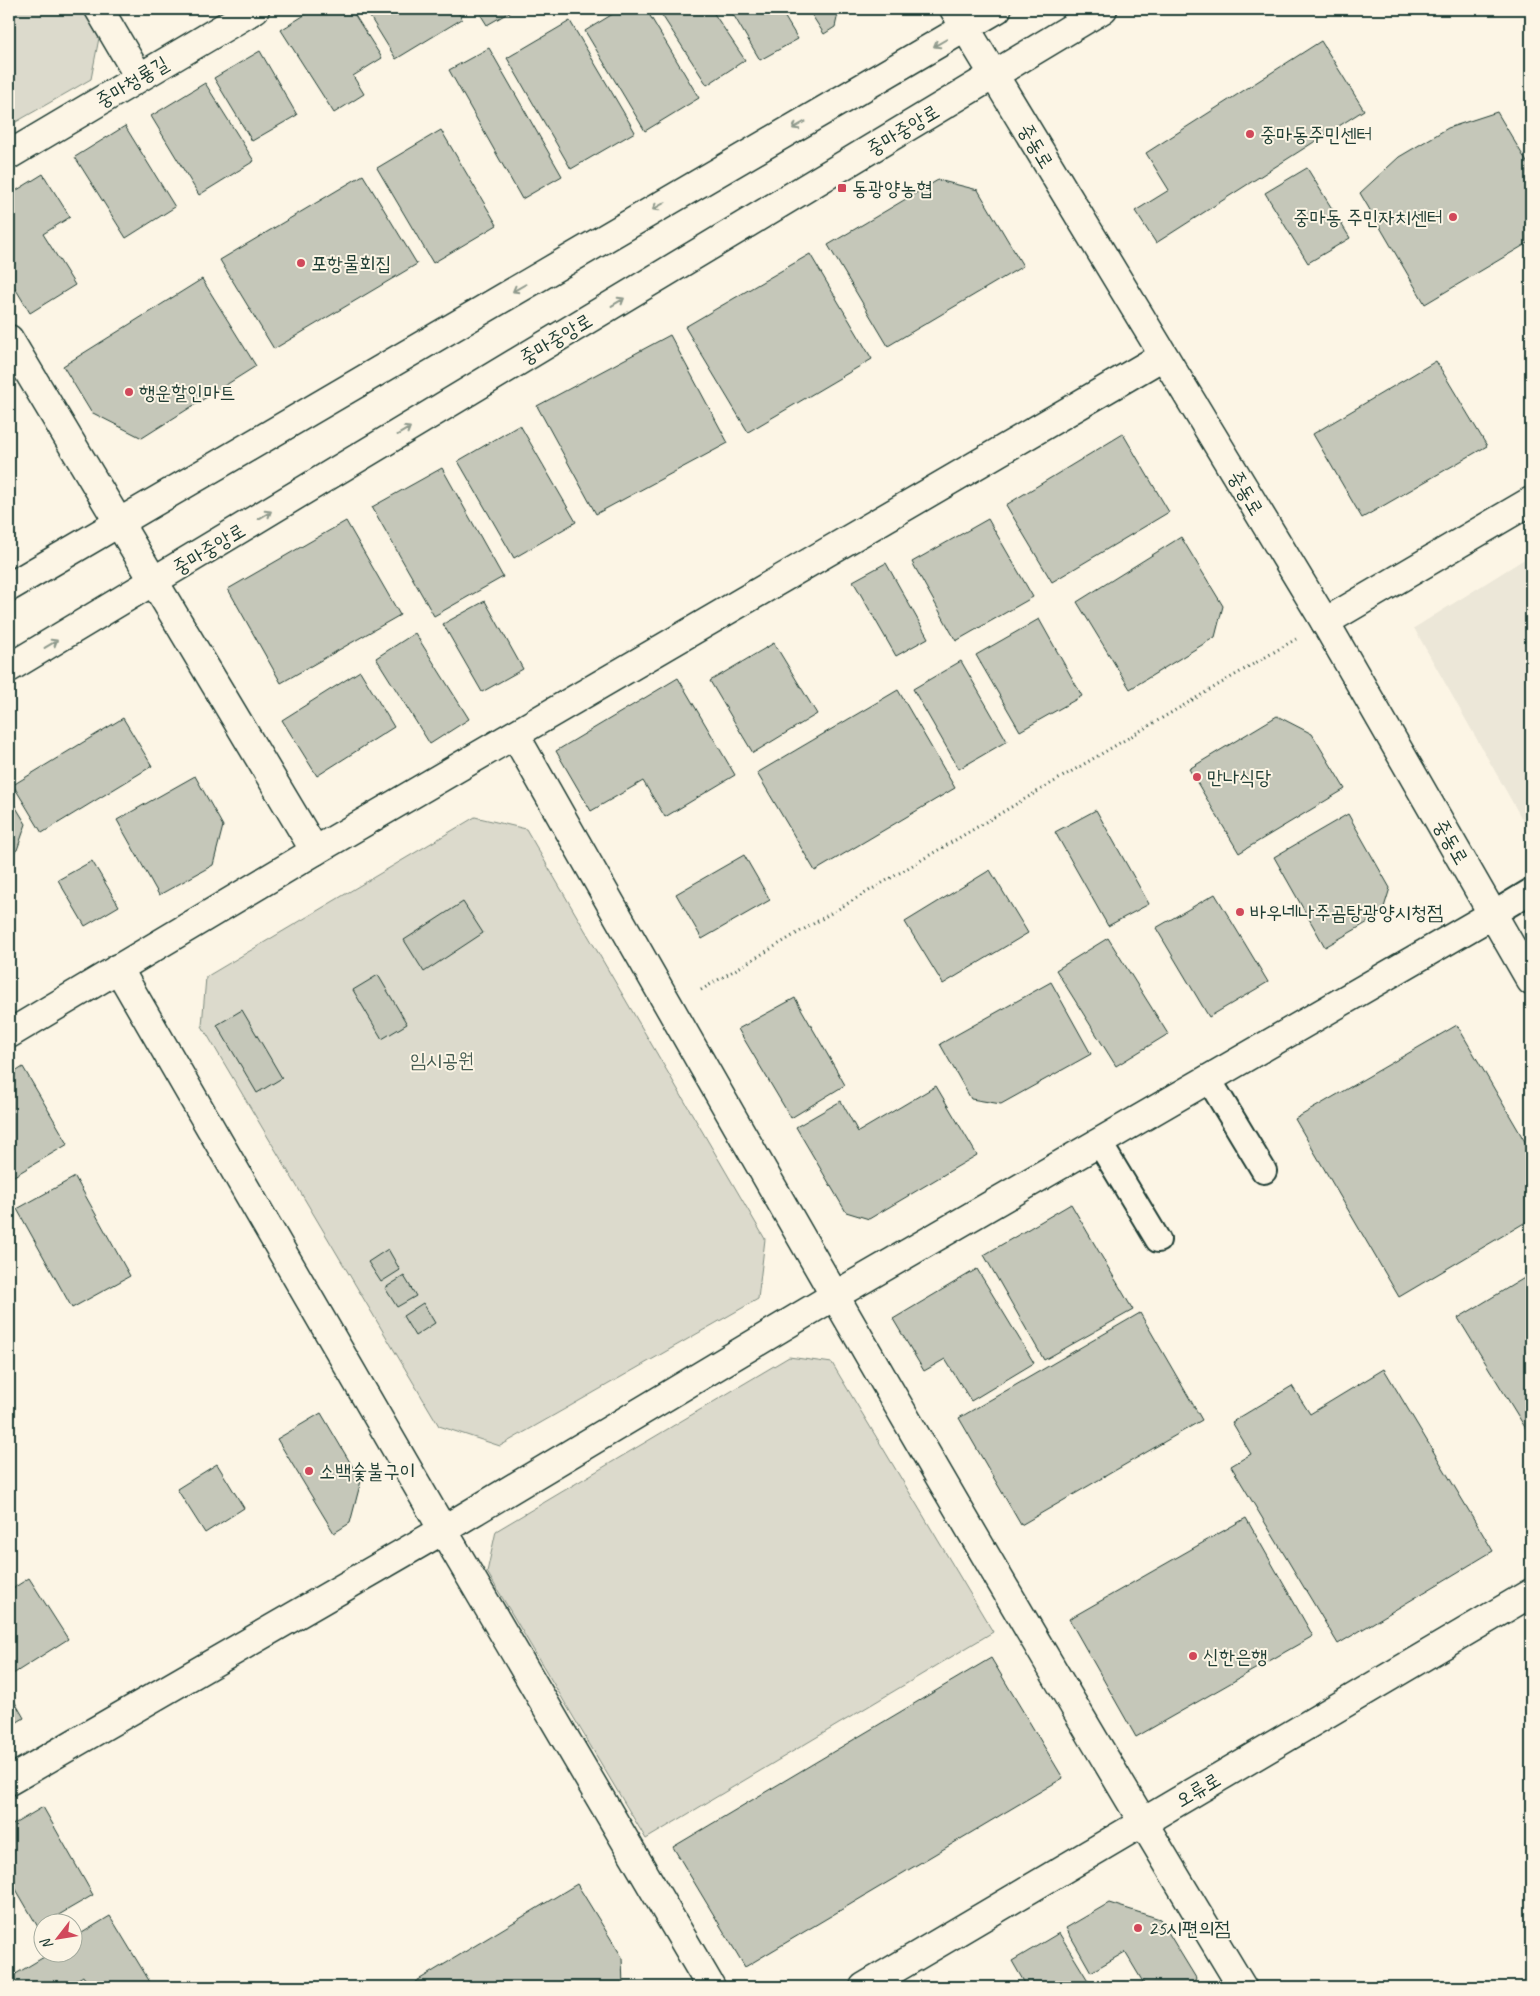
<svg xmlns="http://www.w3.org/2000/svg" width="1540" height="1996" viewBox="0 0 1540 1996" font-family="Caveat,'Poor Story',sans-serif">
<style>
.built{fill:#ece7d8}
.green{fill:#dcdacc;stroke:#7e8c80}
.building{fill:#c5c7b9;stroke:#1f3d34}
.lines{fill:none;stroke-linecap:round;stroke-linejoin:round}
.service-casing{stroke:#1f3d34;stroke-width:28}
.pedestrian-casing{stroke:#1f3d34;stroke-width:31}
.minor-casing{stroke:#1f3d34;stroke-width:31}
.tertiary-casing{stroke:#1f3d34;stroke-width:31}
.secondary-casing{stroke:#1f3d34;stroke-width:31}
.path{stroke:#1f3d34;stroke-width:3;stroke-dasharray:1 4;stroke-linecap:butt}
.service{stroke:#fcf5e5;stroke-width:24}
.pedestrian{stroke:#fcf5e5;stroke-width:28}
.minor{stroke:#fcf5e5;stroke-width:28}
.tertiary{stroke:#fcf5e5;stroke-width:28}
.secondary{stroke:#fcf5e5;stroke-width:28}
.oneway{stroke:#8e998c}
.poi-dot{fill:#d1495b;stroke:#fcf5e5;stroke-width:2}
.labels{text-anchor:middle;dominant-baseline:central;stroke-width:4;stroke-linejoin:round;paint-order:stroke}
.street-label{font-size:20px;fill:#1f3d34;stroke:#fcf5e5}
.poi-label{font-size:20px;fill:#1f3d34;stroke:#fcf5e5;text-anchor:start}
.park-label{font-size:20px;fill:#455c52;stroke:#fcf5e5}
</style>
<rect width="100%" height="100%" fill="#fcf5e5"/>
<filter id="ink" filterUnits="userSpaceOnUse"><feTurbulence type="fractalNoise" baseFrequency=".02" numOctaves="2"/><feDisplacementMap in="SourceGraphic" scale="10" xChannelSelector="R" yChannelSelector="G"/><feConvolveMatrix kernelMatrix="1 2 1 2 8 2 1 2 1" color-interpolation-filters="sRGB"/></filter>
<g filter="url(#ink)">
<!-- built -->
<path class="built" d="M 1531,555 L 1531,835 L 1414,628 Z"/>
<!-- green -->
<g class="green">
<path d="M 9,9 L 82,9 L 99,38 L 91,79 L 9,126 Z"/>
<path d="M 475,817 L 526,829 L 765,1239 L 758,1299 L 500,1446 L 439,1426 L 202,1026 L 206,977 Z"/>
<path d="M 789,1357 L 832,1363 L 993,1632 L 646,1839 L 487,1572 L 496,1531 Z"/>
</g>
<!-- building -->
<g class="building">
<path d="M 314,9 L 351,9 L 382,58 L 353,76 L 364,94 L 334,113 L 281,30 Z"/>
<path d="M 372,9 L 456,9 L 462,19 L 396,59 L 367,12 Z"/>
<path d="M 477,9 L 515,9 L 487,25 Z"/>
<path d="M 621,9 L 646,9 L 699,98 L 645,131 L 585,31 Z"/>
<path d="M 658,9 L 711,9 L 745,60 L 707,85 Z"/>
<path d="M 730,9 L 780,9 L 798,39 L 760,60 Z"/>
<path d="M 808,9 L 839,9 L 835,27 L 824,34 Z"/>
<path d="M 570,21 L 635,132 L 571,169 L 507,58 Z"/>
<path d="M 1321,41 L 1364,110 L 1156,243 L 1135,211 L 1169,190 L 1146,153 Z"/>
<path d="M 489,48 L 562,176 L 522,199 L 449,70 Z"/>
<path d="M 260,51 L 297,115 L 252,141 L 214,78 Z"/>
<path d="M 205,83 L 254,161 L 199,195 L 151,116 Z"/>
<path d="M 1497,112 L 1531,169 L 1531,241 L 1425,304 L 1360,193 L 1399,157 L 1448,128 Z"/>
<path d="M 125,126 L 175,207 L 126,238 L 75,157 Z"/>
<path d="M 441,130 L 497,225 L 433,263 L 377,168 Z"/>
<path d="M 1307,168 L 1350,238 L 1308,263 L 1265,193 Z"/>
<path d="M 43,174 L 70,217 L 43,234 L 75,285 L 30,313 L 9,278 L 9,195 Z"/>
<path d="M 363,175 L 417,264 L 274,349 L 220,260 Z"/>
<path d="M 938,180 L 978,190 L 1023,266 L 888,346 L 828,245 Z"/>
<path d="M 810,254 L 872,359 L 748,432 L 685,327 Z"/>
<path d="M 202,279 L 256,366 L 142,438 L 91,412 L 63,366 Z"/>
<path d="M 670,335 L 728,443 L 596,514 L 537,406 Z"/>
<path d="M 1436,361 L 1487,446 L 1362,518 L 1313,434 Z"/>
<path d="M 520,425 L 576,522 L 514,558 L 458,461 Z"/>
<path d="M 1123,434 L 1169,512 L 1052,582 L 1006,505 Z"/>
<path d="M 442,468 L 503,577 L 434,616 L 372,507 Z"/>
<path d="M 988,519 L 1033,597 L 956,641 L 912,562 Z"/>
<path d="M 346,521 L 400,615 L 281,683 L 228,589 Z"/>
<path d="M 1181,537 L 1223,606 L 1215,637 L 1130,689 L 1077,602 Z"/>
<path d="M 886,563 L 928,638 L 896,656 L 853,581 Z"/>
<path d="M 485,601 L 523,669 L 482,692 L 443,624 Z"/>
<path d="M 1039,619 L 1082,696 L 1020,731 L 976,655 Z"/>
<path d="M 415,633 L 469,719 L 430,744 L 376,658 Z"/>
<path d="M 774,643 L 817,714 L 753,753 L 710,681 Z"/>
<path d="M 961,661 L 1007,741 L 959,769 L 913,689 Z"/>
<path d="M 360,671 L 394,727 L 317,776 L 282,720 Z"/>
<path d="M 678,678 L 735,775 L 665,817 L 643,781 L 591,811 L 556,751 Z"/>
<path d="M 898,690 L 955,788 L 815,871 L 757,773 Z"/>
<path d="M 1277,716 L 1312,734 L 1345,789 L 1239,853 L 1189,769 Z"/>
<path d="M 123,718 L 152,766 L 42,833 L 13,785 Z"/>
<path d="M 195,776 L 223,826 L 213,865 L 159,895 L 117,820 Z"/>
<path d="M 9,796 L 26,824 L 17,850 L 9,855 Z"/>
<path d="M 1096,810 L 1149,904 L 1108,926 L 1055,832 Z"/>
<path d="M 1348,814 L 1390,888 L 1382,914 L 1325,947 L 1274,857 Z"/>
<path d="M 744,855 L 770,900 L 702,939 L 676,894 Z"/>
<path d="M 92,861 L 119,906 L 85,926 L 58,880 Z"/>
<path d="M 990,870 L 1028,933 L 943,984 L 905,922 Z"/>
<path d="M 1215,894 L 1268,982 L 1209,1017 L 1156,928 Z"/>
<path d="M 463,902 L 483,933 L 424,972 L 404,940 Z"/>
<path d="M 1108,938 L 1168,1034 L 1116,1066 L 1056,970 Z"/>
<path d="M 378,975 L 407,1024 L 382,1039 L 353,990 Z"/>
<path d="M 1051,982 L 1091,1054 L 1001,1104 L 971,1099 L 940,1044 Z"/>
<path d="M 795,998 L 845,1085 L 791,1118 L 738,1029 Z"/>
<path d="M 242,1010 L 282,1078 L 257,1093 L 217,1025 Z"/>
<path d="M 1457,1025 L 1531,1152 L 1531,1219 L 1399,1297 L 1295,1119 Z"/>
<path d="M 23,1067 L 68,1144 L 9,1179 L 9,1076 Z"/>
<path d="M 936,1086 L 977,1155 L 869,1219 L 846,1212 L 796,1127 L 841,1101 L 858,1132 Z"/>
<path d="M 75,1177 L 130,1276 L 72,1308 L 17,1209 Z"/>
<path d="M 1071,1204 L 1133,1310 L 1044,1360 L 984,1255 Z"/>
<path d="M 388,1249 L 400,1270 L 381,1282 L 368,1262 Z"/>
<path d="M 977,1269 L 1034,1363 L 971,1401 L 945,1359 L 924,1371 L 893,1319 Z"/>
<path d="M 1531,1274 L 1531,1437 L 1458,1318 Z"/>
<path d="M 404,1276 L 416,1296 L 397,1307 L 385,1288 Z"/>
<path d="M 423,1303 L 435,1323 L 415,1336 L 403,1316 Z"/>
<path d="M 1140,1313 L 1202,1420 L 1021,1525 L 959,1418 Z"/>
<path d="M 1384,1369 L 1493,1551 L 1338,1644 L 1231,1466 L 1251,1454 L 1232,1422 L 1292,1386 L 1310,1414 Z"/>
<path d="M 321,1413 L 361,1481 L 350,1523 L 334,1533 L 277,1439 Z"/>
<path d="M 217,1464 L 244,1508 L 205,1533 L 177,1489 Z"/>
<path d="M 1246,1518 L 1313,1636 L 1136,1737 L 1069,1619 Z"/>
<path d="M 29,1578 L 68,1639 L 13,1674 L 9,1668 L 9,1591 Z"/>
<path d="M 991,1658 L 1063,1778 L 745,1967 L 673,1847 Z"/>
<path d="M 9,1692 L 24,1718 L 9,1727 Z"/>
<path d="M 43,1807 L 93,1895 L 38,1927 L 10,1879 L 9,1880 L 9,1827 Z"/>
<path d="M 577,1884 L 622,1957 L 623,1987 L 418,1987 L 415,1982 Z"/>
<path d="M 1109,1903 L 1160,1919 L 1196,1978 L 1192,1987 L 1146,1987 L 1125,1952 L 1091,1972 L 1066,1928 Z"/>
<path d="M 110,1916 L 153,1987 L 90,1987 L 83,1976 L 65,1987 L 9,1987 L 9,1978 L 49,1954 L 72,1954 L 72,1939 Z"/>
<path d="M 1059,1933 L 1092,1987 L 1027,1987 L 1012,1961 Z"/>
</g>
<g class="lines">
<defs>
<g id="service">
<path d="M 1493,914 L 1531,891"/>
<path d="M 1208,1078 L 1264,1171"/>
<path d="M 1099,1142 L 1158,1240"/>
</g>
<g id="pedestrian">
<path d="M 9,339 L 315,851"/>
<path d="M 1325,622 L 1531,501"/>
</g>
<g id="minor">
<path d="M 99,9 L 139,77"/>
<path d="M 9,155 L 255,9"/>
<path d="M 515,735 C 753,1155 992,1574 1242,1987"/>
<path d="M 118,968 L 443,1530 L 711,1987"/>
<path d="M 9,1034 L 315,851 L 1163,356"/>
<path d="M 9,1781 L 443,1530 L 834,1296 L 1493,914"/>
</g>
<g id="tertiary">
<path d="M 954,9 L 1325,622 L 1531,981"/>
<path d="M 864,1987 L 1531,1593"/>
</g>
<g id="secondary">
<path d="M 9,587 L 997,9"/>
<path d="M 9,668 L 1103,9"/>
</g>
</defs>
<!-- service casing -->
<use href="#service" class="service-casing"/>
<!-- pedestrian casing -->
<use href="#pedestrian" class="pedestrian-casing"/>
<!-- minor casing -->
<use href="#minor" class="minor-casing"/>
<!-- tertiary casing -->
<use href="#tertiary" class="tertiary-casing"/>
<!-- secondary casing -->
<use href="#secondary" class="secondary-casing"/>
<!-- path -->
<path class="path" d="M 701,990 L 1296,639"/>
<!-- service -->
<use href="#service" class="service"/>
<!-- pedestrian -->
<use href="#pedestrian" class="pedestrian"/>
<!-- minor -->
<use href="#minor" class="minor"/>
<!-- tertiary -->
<use href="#tertiary" class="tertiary"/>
<!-- secondary -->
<use href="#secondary" class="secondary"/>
</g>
<!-- one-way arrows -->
<defs><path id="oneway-shaft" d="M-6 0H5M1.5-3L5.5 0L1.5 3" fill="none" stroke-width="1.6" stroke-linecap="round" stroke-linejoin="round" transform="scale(1.25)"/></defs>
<g class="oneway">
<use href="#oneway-shaft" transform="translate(940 43) rotate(150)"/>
<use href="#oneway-shaft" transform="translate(799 125) rotate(150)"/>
<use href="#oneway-shaft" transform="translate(659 206) rotate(150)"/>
<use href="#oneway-shaft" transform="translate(519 288) rotate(150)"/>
<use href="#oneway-shaft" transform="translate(618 302) rotate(-31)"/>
<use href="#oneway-shaft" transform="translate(404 431) rotate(-31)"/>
<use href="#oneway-shaft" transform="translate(265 515) rotate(-31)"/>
<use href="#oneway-shaft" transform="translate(51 644) rotate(-31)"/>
</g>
</g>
<!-- markers -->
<g class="poi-dot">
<circle cx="1250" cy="134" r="5"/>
<rect x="837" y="183" width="10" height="10" rx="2.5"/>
<circle cx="1453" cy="217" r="5"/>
<circle cx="301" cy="263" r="5"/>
<circle cx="129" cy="392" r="5"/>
<circle cx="1197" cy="777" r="5"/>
<circle cx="1240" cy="912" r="5"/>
<circle cx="309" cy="1471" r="5"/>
<circle cx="1193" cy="1656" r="5"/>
<circle cx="1138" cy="1928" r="5"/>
</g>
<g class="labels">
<!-- street labels -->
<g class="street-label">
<text transform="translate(132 82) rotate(-31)">중마청룡길</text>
<text transform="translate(903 130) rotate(-31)">중마중앙로</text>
<text transform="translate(1036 146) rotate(59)">중동로</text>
<text transform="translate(556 339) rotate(-31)">중마중앙로</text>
<text transform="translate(1246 493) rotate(59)">중동로</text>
<text transform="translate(209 549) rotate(-31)">중마중앙로</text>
<text transform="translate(1451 842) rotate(60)">중동로</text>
<text transform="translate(1198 1790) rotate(-31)">오류로</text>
</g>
<!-- poi labels -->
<g class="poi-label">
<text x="1260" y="134">중마동주민센터</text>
<text x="852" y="188">동광양농협</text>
<text x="1443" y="217" text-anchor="end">중마동 주민자치센터</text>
<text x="311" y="263">포항물회집</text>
<text x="139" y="392">행운할인마트</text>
<text x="1207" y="777">만나식당</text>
<text x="1250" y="912">바우네나주곰탕광양시청점</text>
<text x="319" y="1471">소백숯불구이</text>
<text x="1203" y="1656">신한은행</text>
<text x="1148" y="1928">25시편의점</text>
</g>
<!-- park labels -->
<g class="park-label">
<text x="442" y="1060">임시공원</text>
</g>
</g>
<!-- margin -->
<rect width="1540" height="1996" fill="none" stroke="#fcf5e5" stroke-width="30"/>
<rect x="15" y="15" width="1510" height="1966" fill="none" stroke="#1f3d34" stroke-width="2" filter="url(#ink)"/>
<!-- north arrow -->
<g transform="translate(58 1938) rotate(239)"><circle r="24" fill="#fcf5e5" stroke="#a4ab9e"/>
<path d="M0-4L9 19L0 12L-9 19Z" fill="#d1495b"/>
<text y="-8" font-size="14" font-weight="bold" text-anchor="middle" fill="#1f3d34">N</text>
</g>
</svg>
